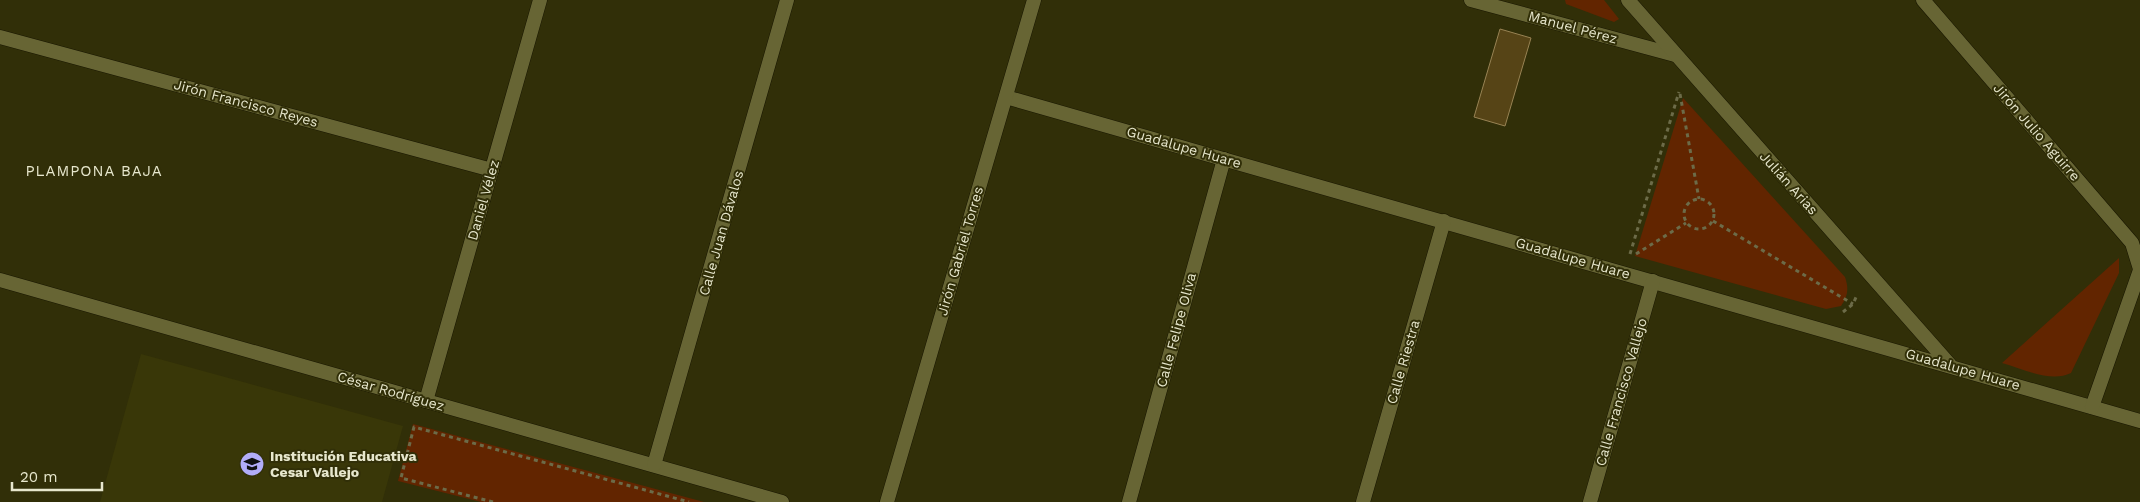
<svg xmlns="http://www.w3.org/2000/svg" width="2140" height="502" viewBox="0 0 2140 502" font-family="'Work Sans',sans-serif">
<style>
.built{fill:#393708}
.green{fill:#622500}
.building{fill:#564416;stroke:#988354}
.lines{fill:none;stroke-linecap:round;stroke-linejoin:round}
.minor-casing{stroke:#181600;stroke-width:15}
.tertiary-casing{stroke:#181600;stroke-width:15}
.path{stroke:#6c6b48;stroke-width:3;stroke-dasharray:4 4;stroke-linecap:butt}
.minor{stroke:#676534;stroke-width:14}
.tertiary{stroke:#676534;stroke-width:14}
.labels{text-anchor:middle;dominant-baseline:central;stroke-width:4;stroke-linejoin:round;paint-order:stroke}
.street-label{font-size:14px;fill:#e7e7cd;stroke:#312f08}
.poi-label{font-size:14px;font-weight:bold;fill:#e7e7cd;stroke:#312f08;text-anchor:start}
.neighbourhood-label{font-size:15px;letter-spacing:1px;fill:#e7e7cd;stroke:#312f08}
</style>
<rect width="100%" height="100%" fill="#312f08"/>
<!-- built -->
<path class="built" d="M 141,354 L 403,426 L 382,502 L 100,502 Z"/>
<!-- green -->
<g class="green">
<path d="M 1565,0 L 1604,0 L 1619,19 L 1614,22 L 1566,4 Z"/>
<path d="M 1683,98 L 1845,277 C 1849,289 1848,296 1841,306 L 1826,309 L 1635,256 Z"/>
<path d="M 2119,258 L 2119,273 L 2071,373 C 2051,383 2023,369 2002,363 Z"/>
<path d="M 413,424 L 704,502 L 481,502 L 398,481 Z"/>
</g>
<!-- building -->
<path class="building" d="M 1500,29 L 1531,38 L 1505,126 L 1474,117 Z"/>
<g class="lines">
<defs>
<g id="minor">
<path d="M 1471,0 L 1675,55"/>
<path d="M 1628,0 L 1950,365"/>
<path d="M 1923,0 L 2132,243 L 2140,269"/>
<path d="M 0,37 L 492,170"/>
<path d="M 1006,97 L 2140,421"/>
<path d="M 0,280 L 782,502"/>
<path d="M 426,401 L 540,0"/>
<path d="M 2092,407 L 2140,270"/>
<path d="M 654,465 L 787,0"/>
<path d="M 1129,502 L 1224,159"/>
<path d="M 1363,502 L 1444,221"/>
<path d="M 1590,502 L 1653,281"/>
</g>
<path id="tertiary" d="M 887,502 L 1034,0"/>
</defs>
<!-- minor casing -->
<use href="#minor" class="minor-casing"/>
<!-- tertiary casing -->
<use href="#tertiary" class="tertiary-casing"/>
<!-- path -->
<g class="path">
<path d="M 1680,94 L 1699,199"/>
<circle cx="1699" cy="214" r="15"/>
<path d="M 1713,221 L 1853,304"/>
<path d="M 1630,254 L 1679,92"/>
<path d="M 1636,254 L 1686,223"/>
<path d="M 1843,312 L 1853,304 L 1857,295"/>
<path d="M 493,502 L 401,478 L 414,427 L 689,502"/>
</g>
<!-- minor -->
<use href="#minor" class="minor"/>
<!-- tertiary -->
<use href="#tertiary" class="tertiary"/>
</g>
<!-- icons -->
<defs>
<symbol id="school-disc" viewBox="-11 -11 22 22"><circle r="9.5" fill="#b2adf9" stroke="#312f08"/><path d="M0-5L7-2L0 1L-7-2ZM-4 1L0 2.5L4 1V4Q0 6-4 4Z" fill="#111"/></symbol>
</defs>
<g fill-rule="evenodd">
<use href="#school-disc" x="238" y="450" width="28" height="28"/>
</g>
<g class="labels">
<!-- street labels -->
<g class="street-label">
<text transform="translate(1573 27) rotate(15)">Manuel Pérez</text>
<text transform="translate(246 103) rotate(15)">Jirón Francisco Reyes</text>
<text transform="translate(2037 132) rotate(49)">Jirón Julio Aguirre</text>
<text transform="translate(1184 147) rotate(16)">Guadalupe Huare</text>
<text transform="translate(1789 183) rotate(48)">Julián Arias</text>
<text transform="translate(483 200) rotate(-74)">Daniel Vélez</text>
<text transform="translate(721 233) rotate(-74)">Calle Juan Dávalos</text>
<text transform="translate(960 251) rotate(-74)">Jirón Gabriel Torres</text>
<text transform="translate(1573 258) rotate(16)">Guadalupe Huare</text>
<text transform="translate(1176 330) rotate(-75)">Calle Felipe Oliva</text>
<text transform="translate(1403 362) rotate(-74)">Calle Riestra</text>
<text transform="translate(1963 369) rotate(16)">Guadalupe Huare</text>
<text transform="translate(391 391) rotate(16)">César Rodríguez</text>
<text transform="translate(1621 392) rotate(-74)">Calle Francisco Vallejo</text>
</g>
<!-- poi labels -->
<g class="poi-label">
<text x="270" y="456">Institución Educativa<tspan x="270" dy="16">Cesar Vallejo</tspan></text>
</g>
<!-- neighbourhood labels -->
<g class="neighbourhood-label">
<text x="94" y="171">PLAMPONA BAJA</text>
</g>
</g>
<!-- scale -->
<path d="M12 482v8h90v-8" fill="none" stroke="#e7e7cd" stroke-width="2.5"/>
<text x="20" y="482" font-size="15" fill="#e7e7cd" stroke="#312f08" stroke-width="4" paint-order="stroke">20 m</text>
</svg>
